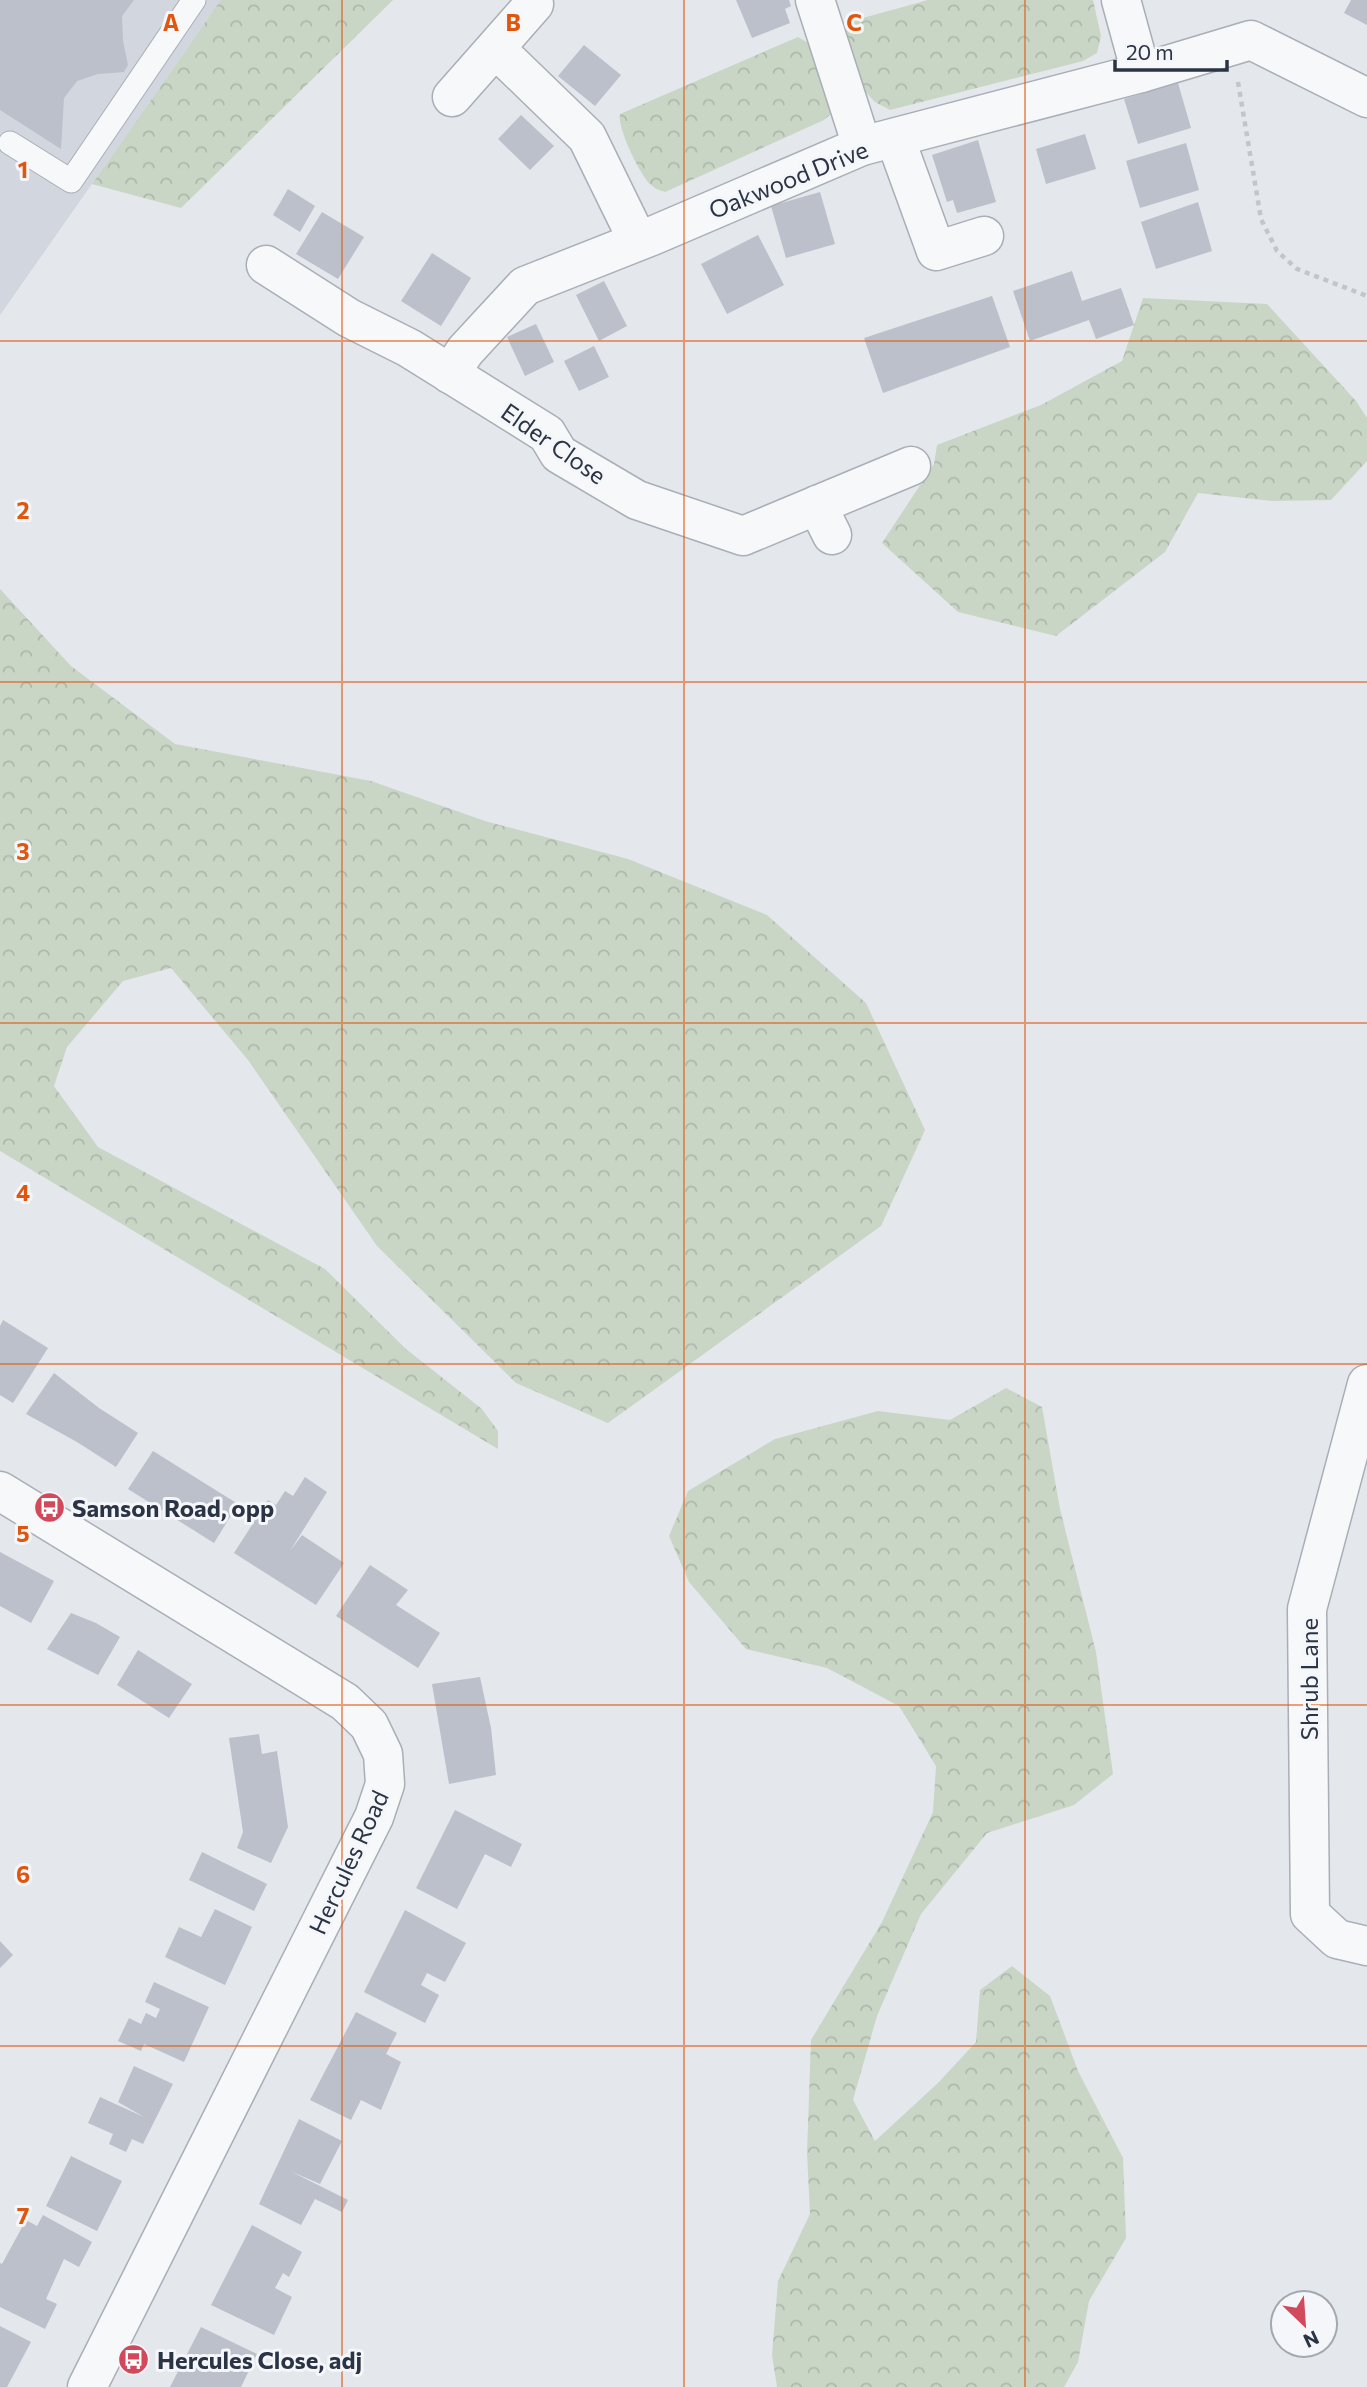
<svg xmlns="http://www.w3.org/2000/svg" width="1367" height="2387" viewBox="0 0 1367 2387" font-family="Commissioner,sans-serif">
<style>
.built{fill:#d2d6de}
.forest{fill:url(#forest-crowns)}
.building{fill:#bbc0ca}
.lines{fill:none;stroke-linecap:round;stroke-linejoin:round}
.lane-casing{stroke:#a9aeb7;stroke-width:25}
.street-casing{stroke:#a9aeb7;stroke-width:41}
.path{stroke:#c2c5cb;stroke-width:4.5;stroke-dasharray:5 5;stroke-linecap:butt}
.lane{stroke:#f7f8fa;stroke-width:23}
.street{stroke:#f7f8fa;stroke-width:38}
.grid{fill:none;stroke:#df570f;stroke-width:2;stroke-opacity:0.55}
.labels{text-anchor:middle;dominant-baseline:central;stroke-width:6;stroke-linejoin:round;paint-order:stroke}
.street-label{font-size:24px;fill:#2b3445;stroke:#f4f6f9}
.poi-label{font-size:24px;font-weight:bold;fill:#2b3445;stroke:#f4f6f9;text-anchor:start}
.grid-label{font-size:23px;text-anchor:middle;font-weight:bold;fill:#df570f;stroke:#f4f6f9;stroke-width:6;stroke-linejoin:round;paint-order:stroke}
</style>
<defs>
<pattern id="forest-crowns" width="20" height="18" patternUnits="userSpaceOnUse" patternTransform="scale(1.75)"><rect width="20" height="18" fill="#c9d6c5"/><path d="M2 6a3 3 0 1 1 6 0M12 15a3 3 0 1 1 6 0" fill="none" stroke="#adb8ab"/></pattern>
</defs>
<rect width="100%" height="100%" fill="#e4e7ec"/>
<!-- built -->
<path class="built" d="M 0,0 L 221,0 L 0,315 Z"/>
<!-- forest -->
<g class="forest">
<path d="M 221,0 L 393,0 L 181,208 L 92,184 Z"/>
<path d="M 928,0 L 1093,0 L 1101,36 L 1097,53 L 1083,61 L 890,110 L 875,102 L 863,89 L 845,29 L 852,21 Z"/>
<path d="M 798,37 L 810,44 L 833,112 L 824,120 L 665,192 C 659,190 655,189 651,185 C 640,175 617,128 620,114 Z"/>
<path d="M 1143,298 L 1267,304 L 1356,401 L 1367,418 L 1367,461 L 1331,500 L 1272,501 L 1198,493 L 1165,552 L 1056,636 L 958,612 L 882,543 L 934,464 L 937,445 L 1041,405 L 1122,361 Z"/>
<path d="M 0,589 L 71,666 L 175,744 L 371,781 L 485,821 L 628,859 L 767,915 L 866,1003 L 925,1130 L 881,1226 L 608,1423 L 516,1383 L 377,1246 L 248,1060 L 171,968 L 123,981 L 67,1047 L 54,1086 L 98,1147 L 325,1269 L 406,1349 L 482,1409 L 498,1431 L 498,1449 L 0,1151 Z"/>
<path d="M 1006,1388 L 1042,1407 L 1060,1509 L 1096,1652 L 1113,1774 L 1074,1805 L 987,1833 L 921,1914 L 877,2016 L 853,2100 L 875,2141 L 938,2083 L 976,2042 L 980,1990 L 1012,1966 L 1050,1996 L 1078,2071 L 1123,2158 L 1126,2238 L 1089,2301 L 1078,2362 L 1064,2387 L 777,2387 L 772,2355 L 778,2281 L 810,2214 L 807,2152 L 811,2040 L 882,1922 L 933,1812 L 936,1766 L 899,1706 L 827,1668 L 746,1649 L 689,1582 L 669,1536 L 688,1491 L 775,1439 L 878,1411 L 950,1420 Z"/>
</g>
<!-- building -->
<g class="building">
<path d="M 0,0 L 134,0 L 122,16 L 123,41 L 128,65 L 124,72 L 98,74 L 77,81 L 64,98 L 61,149 L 0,110 Z"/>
<path d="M 736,0 L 789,0 L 791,6 L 785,9 L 790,23 L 752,38 Z"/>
<path d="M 1351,0 L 1367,0 L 1367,25 L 1344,13 Z"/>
<path d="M 584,45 L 621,75 L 595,106 L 558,76 Z"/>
<path d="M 1178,83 L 1191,128 L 1138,144 L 1124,99 Z"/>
<path d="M 521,115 L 554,146 L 530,170 L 498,139 Z"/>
<path d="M 1085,134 L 1096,169 L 1046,184 L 1036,149 Z"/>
<path d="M 978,140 L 996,202 L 957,213 L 953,200 L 947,202 L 932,155 Z"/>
<path d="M 1186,143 L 1199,190 L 1140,208 L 1126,161 Z"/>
<path d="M 288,189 L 315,206 L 300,232 L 273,215 Z"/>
<path d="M 820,192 L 835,244 L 786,258 L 771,206 Z"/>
<path d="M 1198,202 L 1212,251 L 1156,269 L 1141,222 Z"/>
<path d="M 322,212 L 364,237 L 338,279 L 296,254 Z"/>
<path d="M 758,235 L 784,285 L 727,314 L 701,264 Z"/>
<path d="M 432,253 L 471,278 L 441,326 L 401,301 Z"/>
<path d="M 1072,271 L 1082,301 L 1121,288 L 1134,325 L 1096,339 L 1089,320 L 1030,341 L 1013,291 Z"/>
<path d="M 604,281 L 627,326 L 599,341 L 576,295 Z"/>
<path d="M 992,296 L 1010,347 L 883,393 L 864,338 Z"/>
<path d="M 536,324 L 554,362 L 525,376 L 507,337 Z"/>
<path d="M 594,346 L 609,377 L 579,391 L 564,361 Z"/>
<path d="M 3,1320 L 48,1348 L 13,1403 L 0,1395 L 0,1326 Z"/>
<path d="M 54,1373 L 99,1408 L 138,1433 L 116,1467 L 77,1442 L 26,1414 Z"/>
<path d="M 153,1451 L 238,1504 L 214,1543 L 128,1489 Z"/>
<path d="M 305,1477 L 327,1492 L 290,1551 L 302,1535 L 344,1563 L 316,1605 L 234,1553 L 268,1500 L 276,1505 L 285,1491 L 293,1496 Z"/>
<path d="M 0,1552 L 54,1581 L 31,1623 L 0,1606 Z"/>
<path d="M 370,1565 L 408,1590 L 396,1605 L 440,1633 L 418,1668 L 336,1616 Z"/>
<path d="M 71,1613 L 96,1623 L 120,1637 L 98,1675 L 47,1649 Z"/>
<path d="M 138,1650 L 192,1684 L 169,1718 L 117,1685 Z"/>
<path d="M 480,1677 L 491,1728 L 496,1775 L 449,1784 L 432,1684 Z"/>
<path d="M 259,1734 L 262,1754 L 277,1751 L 288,1827 L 271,1863 L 237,1848 L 243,1832 L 229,1738 Z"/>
<path d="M 455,1810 L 522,1844 L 511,1867 L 485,1854 L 457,1909 L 416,1888 Z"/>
<path d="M 202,1852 L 267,1884 L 254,1911 L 189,1880 Z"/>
<path d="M 215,1909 L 252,1927 L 225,1985 L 165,1957 L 179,1927 L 201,1937 Z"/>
<path d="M 405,1910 L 466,1943 L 445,1982 L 427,1973 L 421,1985 L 439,1995 L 425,2023 L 364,1992 Z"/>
<path d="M 0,1941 L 13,1955 L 0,1968 Z"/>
<path d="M 154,1982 L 209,2007 L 184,2062 L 144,2044 L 141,2051 L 118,2041 L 129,2018 L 141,2024 L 146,2013 L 156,2018 L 160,2009 L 145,2002 Z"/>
<path d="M 356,2012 L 397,2033 L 386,2054 L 401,2062 L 381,2110 L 361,2100 L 351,2120 L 310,2100 Z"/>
<path d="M 134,2066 L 173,2084 L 143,2144 L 132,2139 L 126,2152 L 109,2144 L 113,2134 L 88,2123 L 100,2097 L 144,2117 L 118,2102 Z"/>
<path d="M 299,2119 L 342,2141 L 320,2184 L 290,2171 L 348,2200 L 342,2212 L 315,2199 L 301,2225 L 259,2204 Z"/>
<path d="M 71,2156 L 122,2181 L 97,2231 L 46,2206 Z"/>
<path d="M 43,2215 L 92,2242 L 79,2267 L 64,2259 L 46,2299 L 57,2304 L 45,2329 L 0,2307 L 0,2263 L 2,2264 L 26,2220 L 37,2226 Z"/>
<path d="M 252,2225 L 302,2252 L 289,2277 L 283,2273 L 275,2288 L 292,2297 L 274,2335 L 211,2305 Z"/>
<path d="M 0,2326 L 31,2342 L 7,2387 L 0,2387 Z"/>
<path d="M 201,2327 L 257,2354 L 241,2387 L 170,2387 Z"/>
</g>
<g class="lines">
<defs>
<path id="lane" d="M 10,143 L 71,181 L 194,0"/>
<g id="street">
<path d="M 815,0 L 862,146"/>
<path d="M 1121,0 L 1141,73"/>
<path d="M 496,49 L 587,137 L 638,241"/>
<path d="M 452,97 L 534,4"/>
<path d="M 895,138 L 936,251 L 984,236"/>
<path d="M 266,265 L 349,318 L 409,348 L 547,434 L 559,454 L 637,500 L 743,536 L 911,466"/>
<path d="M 450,374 L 465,351 L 525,286 L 652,236 L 862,146 L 1141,73 L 1251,40 L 1367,98"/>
<path d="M 817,505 L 832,535"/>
<path d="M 1367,1384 L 1307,1609 L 1310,1914 L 1337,1939 L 1367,1946"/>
<path d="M 0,1491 L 345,1702 L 369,1725 L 383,1754 L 385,1784 L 374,1817 L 87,2387"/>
</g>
</defs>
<!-- lane casing -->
<use href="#lane" class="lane-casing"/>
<!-- street casing -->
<use href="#street" class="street-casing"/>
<!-- path -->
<path class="path" d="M 1238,82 L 1261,219 L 1277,251 L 1297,269 L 1367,296"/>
<!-- lane -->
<use href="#lane" class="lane"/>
<!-- street -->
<use href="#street" class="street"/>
</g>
<!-- grid -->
<path class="grid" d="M 342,0 L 342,2387M 684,0 L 684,2387M 1025,0 L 1025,2387M 0,341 L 1367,341M 0,682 L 1367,682M 0,1023 L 1367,1023M 0,1364 L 1367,1364M 0,1705 L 1367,1705M 0,2046 L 1367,2046"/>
<!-- icons -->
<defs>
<symbol id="bus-disc" viewBox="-11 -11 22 22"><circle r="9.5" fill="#d1495b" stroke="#f4f6f9"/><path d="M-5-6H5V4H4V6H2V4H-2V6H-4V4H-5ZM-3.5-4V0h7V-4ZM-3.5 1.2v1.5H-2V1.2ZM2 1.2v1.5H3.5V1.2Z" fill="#fff"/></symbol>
</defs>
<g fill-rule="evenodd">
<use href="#bus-disc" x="32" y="1490" width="35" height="35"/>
<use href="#bus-disc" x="116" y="2342" width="35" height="35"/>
</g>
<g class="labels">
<!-- street labels -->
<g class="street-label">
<text transform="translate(788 179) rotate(-22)">Oakwood Drive</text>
<text transform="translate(554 443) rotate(35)">Elder Close</text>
<text transform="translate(1308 1679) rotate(-90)">Shrub Lane</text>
<text transform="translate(348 1862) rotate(-65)">Hercules Road</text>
</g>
<!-- poi labels -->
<g class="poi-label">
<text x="72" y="1507">Samson Road, opp</text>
<text x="157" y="2359">Hercules Close, adj</text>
</g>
</g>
<g class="grid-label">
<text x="171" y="31">A</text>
<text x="513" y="31">B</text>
<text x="854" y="31">C</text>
<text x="23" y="178">1</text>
<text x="23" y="519">2</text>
<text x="23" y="860">3</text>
<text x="23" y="1201">4</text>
<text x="23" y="1542">5</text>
<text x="23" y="1883">6</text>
<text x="23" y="2224">7</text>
</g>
<!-- north arrow -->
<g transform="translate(1304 2324) rotate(155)"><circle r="33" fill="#f4f6f9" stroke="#a4a8b1" stroke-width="2"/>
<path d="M0-5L12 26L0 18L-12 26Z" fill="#d1495b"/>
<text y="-10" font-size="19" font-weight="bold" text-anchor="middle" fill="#2b3445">N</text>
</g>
<!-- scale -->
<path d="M1115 60v10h112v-10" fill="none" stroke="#2b3445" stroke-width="3.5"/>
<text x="1126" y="60" font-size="21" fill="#2b3445" stroke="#f4f6f9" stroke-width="5" paint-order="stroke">20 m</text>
</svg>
